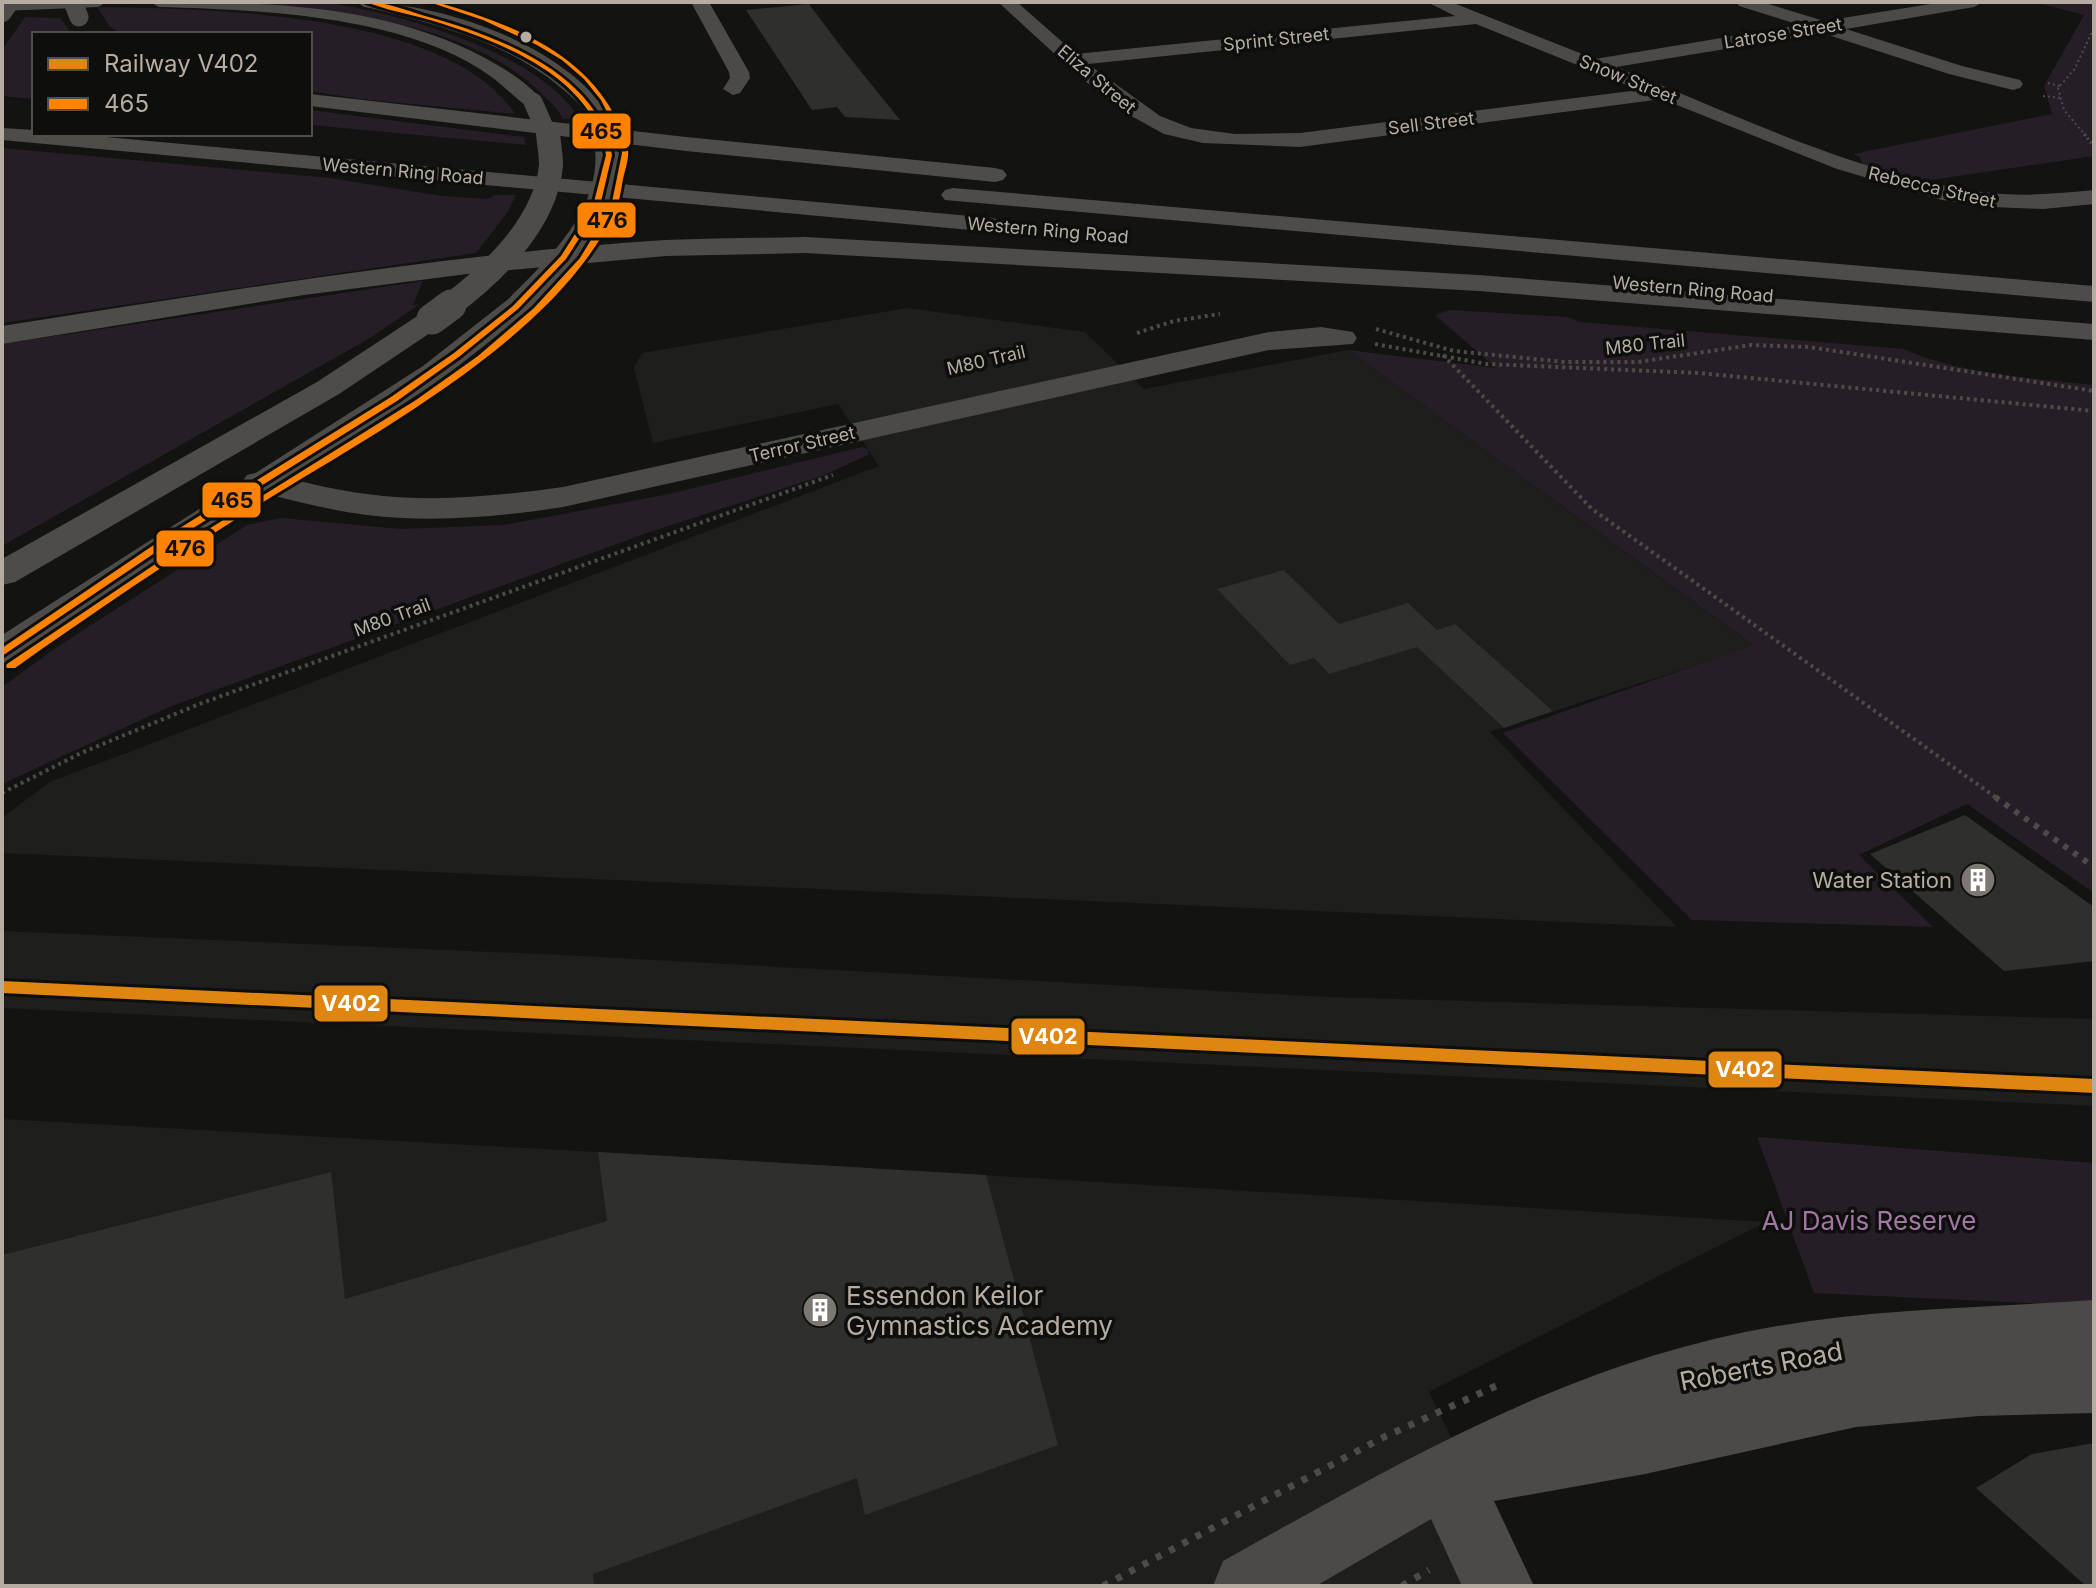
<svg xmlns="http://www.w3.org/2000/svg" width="2096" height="1588" viewBox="0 0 2096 1588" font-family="Inter,sans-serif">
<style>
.built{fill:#1e1e1c}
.green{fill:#251e26}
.building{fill:#2f2f2d}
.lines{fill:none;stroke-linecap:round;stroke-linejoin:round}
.path-far4{stroke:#4d4b48;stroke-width:2;stroke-dasharray:2 3;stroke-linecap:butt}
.path-far3{stroke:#4d4b48;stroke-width:3;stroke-dasharray:2 3;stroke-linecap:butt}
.path-far2{stroke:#4d4b48;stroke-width:4;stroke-dasharray:3 4;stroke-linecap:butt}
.path-far1{stroke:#4d4b48;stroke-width:6;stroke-dasharray:5 7;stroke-linecap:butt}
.path{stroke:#4d4b48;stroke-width:7;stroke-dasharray:6 9;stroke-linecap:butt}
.minor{fill:#4c4a46;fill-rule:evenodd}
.major{fill:#4d4c49;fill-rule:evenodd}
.highway{fill:#4e4c49;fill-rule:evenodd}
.major-bridge-far1{stroke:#4d4c49;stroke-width:19}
.major-bridge{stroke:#4d4c49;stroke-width:24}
.highway-bridge-far2{stroke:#4e4c49;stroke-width:19}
.highway-bridge-far1{stroke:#4e4c49;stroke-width:24}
.highway-bridge{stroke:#4e4c49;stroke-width:31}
.bus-1-casing{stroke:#0e0e0d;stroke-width:6}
.bus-2-casing{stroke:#0e0e0d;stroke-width:6}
.bus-1{fill:#ff8200;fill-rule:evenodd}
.bus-2{fill:#ff8200;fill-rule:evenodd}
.rail-1-casing{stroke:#0e0e0d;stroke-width:6}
.rail-1{fill:#df8512;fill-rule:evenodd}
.bus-dot{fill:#b5ada2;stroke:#0e0e0d;stroke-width:3}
.labels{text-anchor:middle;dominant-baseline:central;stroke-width:7;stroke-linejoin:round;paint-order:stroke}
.far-street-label{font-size:18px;fill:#b5ada2;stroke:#0e0e0d}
.poi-label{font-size:22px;fill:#b5ada2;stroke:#0e0e0d;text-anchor:end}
.near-park-label{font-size:26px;fill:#a077a2;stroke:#0e0e0d}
.near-poi-label{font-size:26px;fill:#b5ada2;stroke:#0e0e0d;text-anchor:start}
.near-street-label{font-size:26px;fill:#b5ada2;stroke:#0e0e0d}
.line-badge{stroke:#0e0e0d;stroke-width:3}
.badge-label{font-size:22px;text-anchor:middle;font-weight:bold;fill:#fff}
.pale-badge-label{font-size:22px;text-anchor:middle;font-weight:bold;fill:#111}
</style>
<rect width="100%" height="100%" fill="#131312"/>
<!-- built -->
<g class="built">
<path d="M 907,308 L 1085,332 L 1144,389 L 1348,350 L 1754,646 L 1490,732 L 1677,927 L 2,853 L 2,818 L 50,782 L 879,466 L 838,404 L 653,443 L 634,368 L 642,353 Z"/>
<path d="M 2,931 L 564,955 L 1328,997 L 2094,1019 L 2094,1106 L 2,1008 Z"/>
<path d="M 2,1119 L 598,1152 L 1766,1222 L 1429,1392 L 1523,1586 L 2,1586 Z"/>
</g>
<!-- green -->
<g class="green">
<path d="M 222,2 C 254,2 289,0 321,2 C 394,11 539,52 579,118 L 563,119 C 559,110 551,103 544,96 C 468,18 324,10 222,2 Z"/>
<path d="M 2045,2 L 2094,2 L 2094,156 L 1911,183 L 1862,164 L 1860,157 L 1853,154 L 2052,114 L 2044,86 L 2084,15 L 2042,4 Z"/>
<path d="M 97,7 C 209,9 448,11 515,114 L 360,99 L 310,91 L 310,34 L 122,34 L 110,27 Z"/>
<path d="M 25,17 L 60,18 L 72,34 L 34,34 L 34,99 L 2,96 L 2,50 Z"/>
<path d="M 310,110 L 524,137 L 526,145 L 310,125 Z"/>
<path d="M 2,148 L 330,178 L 442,196 L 487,199 L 495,195 L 516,195 L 507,213 L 476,253 L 2,323 Z"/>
<path d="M 423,281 L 413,305 L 420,304 L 370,338 L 2,546 L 2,344 Z"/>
<path d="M 1450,310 L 1568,317 L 1580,322 L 1904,349 C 1955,373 2037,379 2094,385 L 2094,893 L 1967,804 L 1859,855 L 1933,927 L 1692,920 L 1503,733 L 1753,645 L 1348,350 L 1496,368 L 1435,315 Z"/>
<path d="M 862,447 L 869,450 L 868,455 L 822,476 L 644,534 L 169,707 L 2,784 L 2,687 L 57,647 L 247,525 L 281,518 L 401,529 L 504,525 L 669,494 Z"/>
<path d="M 1757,1137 L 2094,1163 L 2094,1306 L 1814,1293 Z"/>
</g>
<!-- building -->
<g class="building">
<path d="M 809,4 L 842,48 L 900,120 L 845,117 L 837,107 L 812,110 L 746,10 Z"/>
<path d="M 1284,570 L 1339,624 L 1408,603 L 1437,630 L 1455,624 L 1553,711 L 1504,728 L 1417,647 L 1329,674 L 1314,658 L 1290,665 L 1217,589 Z"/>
<path d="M 1965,815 L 2094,907 L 2094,961 L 2004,971 L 1870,854 Z"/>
<path d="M 598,1152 L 986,1175 L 1058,1445 L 865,1515 L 857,1478 L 593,1574 L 594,1586 L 2,1586 L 2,1255 L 331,1172 L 345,1299 L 607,1221 Z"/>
<path d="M 2094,1443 L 2094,1586 L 2086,1586 L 1976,1488 L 2032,1454 Z"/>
</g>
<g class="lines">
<!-- path-far4 -->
<g class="path-far4">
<path d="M 2090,2 L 2094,8"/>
<path d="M 2048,83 L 2060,86"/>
<path d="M 2043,96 L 2061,98"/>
<path d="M 2086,136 L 2064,110 L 2058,88 L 2074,70 L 2094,28"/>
</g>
<!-- path-far3 -->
<path class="path-far3" d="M 2084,134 L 2094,146"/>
<!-- path-far2 -->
<g class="path-far2">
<path d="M 1376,329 L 1454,351 L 1565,362 L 1638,362 L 1751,345 L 1809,347 L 2094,391"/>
<path d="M 1137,333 L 1174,321 L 1220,314"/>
<path d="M 1375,344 L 1487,364 L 1699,373 L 2094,411"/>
<path d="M 1443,355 L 1592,509 L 1998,799"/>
<path d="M 2,793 L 81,753 L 202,703 L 833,475"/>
</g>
<!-- path-far1 -->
<path class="path-far1" d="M 1995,797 L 2094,867"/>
<!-- path -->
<g class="path">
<path d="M 1103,1586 L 1384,1437 L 1496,1386"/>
<path d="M 1402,1586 L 1429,1570"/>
</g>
<!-- minor -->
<g class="minor">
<path d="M 362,2 L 381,2 L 370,8 L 364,7 Z"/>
<path d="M 691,2 L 709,2 L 749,72 L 750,78 L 740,93 L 733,95 L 723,89 L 730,78 L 729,72 Z"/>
<path d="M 998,2 L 1017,2 L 1076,54 L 1455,16 L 1427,2 L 1451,2 L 1595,59 L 1800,25 L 1739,6 L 1736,2 L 1762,2 L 1824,21 L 1943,2 L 1983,2 L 1974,7 L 1846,29 L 1962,66 L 2020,80 L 2023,84 L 2020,88 L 2013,90 L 1949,74 L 1822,33 L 1616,67 C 1733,113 1865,179 1991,193 C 2025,197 2060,193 2094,190 L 2094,204 L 2043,209 L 1992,207 L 1942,200 L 1837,169 L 1662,99 L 1300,147 L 1203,143 L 1164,134 L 1124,112 L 1080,77 ZM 1476,24 L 1639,90 L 1300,133 L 1235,134 L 1191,128 L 1160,116 L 1088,64 Z"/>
<path d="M 1321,327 L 1353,332 L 1357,338 L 1353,344 L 1269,350 L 563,507 C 499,517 433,523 367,515 C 327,510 287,499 247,489 L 242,482 L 247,475 L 259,472 C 295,479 331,490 367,494 C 433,503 498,496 563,487 L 1269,332 Z"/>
<path d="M 2094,1300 L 2094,1413 L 1979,1416 L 1856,1427 L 1645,1474 L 1494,1501 L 1534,1586 L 1462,1586 L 1431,1519 L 1316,1586 L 1213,1586 L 1223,1561 C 1399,1463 1560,1367 1761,1329 C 1871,1308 1983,1308 2094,1300 Z"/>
</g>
<!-- major -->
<g class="major">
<path d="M 359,2 C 438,2 556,42 604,108 L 601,112 L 587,112 C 522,44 450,28 362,6 Z"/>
<path d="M 521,295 L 531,297 L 535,303 L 531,309 L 443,378 L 91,608 L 16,662 L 2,665 L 2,635 L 423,366 L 511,297 Z"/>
</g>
<!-- highway -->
<g class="highway">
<path d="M 2,2 L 107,2 L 98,7 L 2,11 Z"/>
<path d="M 150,2 C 264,2 382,3 485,58 C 505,69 529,83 543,102 L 540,106 L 526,106 C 515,97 504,87 493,78 C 408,15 261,10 159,7 Z"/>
<path d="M 310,94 L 686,137 L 995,168 L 1003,170 L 1007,175 L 1003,180 L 995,182 L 686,151 L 310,106 Z"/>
<path d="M 2,128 L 34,130 L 34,134 L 73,134 L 992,218 L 1001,220 L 1004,225 L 1001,230 L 992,232 L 2,140 Z"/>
<path d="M 953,188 L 2094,286 L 2094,302 L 945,200 L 941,195 L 945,190 Z"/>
<path d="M 805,237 L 1478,275 L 2094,324 L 2094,340 L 1478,291 L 805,253 L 666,256 L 467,274 L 304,295 L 2,344 L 2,326 C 222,292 442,254 665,240 C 712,238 758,238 805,237 Z"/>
<path d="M 432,311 L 442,313 L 446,319 L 442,325 L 339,394 L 15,582 L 2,585 L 2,559 L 317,382 L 422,313 Z"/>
</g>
<!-- major-bridge-far1 -->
<path class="major-bridge-far1" d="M 594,108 L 606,136"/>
<!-- major-bridge -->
<path class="major-bridge" d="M 521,303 C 567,258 620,204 605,134"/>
<!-- highway-bridge-far2 -->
<g class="highway-bridge-far2">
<path d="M 73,2 L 79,17"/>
<path d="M 2,13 L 10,2"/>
<path d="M 533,102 L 548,136"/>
</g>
<!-- highway-bridge-far1 -->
<path class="highway-bridge-far1" d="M 448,307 C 492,274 546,223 551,165 C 551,155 549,144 548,134"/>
<!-- highway-bridge -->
<path class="highway-bridge" d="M 432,319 L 451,305"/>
<defs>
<path id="bus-1" d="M 366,2 C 385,2 406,10 425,16 C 495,35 599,73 612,155 L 600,206 L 566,259 L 518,309 L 460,356 L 397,401 L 174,540 L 2,656 L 2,648 L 167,536 L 391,397 L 454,353 L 513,306 L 561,256 L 593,206 L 606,155 C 594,76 497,40 430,20 C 409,14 386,10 366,2 Z"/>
<path id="bus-2" d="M 429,2 L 436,2 C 505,22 580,49 615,116 C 620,126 627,138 628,150 C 629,159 625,170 623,179 C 621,189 620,200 616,209 C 559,337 372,434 257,506 C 174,558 94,612 15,668 L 7,668 L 6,666 L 7,664 L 188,542 L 416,400 L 478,356 L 534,308 L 580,258 L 611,207 L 622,153 L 613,124 L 601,100 L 584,79 L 562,60 L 537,45 L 483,20 Z"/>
</defs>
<!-- bus-1 casing -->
<use href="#bus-1" class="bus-1-casing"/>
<!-- bus-2 casing -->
<use href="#bus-2" class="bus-2-casing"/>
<!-- bus-1 -->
<use href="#bus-1" class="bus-1"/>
<!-- bus-2 -->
<use href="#bus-2" class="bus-2"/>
<defs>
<path id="rail-1" d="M 2,981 L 2094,1079 L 2094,1093 L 2,993 Z"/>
</defs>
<!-- rail-1 casing -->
<use href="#rail-1" class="rail-1-casing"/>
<!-- rail-1 -->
<use href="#rail-1" class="rail-1"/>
</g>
<!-- icons -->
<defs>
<symbol id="building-disc" viewBox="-11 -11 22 22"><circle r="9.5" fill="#7c7770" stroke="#0e0e0d"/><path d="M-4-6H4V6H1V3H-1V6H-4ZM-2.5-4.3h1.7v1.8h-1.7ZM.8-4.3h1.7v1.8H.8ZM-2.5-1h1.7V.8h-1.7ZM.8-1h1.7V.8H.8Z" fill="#fff"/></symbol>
</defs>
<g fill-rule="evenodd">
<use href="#building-disc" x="1958" y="860" width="40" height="40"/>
<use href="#building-disc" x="800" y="1290" width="40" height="40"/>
</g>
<!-- markers -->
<circle class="bus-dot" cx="526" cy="37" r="7"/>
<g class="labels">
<!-- far-street labels -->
<g class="far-street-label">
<text transform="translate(1783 33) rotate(-9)">Latrose Street</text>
<text transform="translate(1276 39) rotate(-6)">Sprint Street</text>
<text transform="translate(1097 79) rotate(40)">Eliza Street</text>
<text transform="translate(1628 79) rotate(22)">Snow Street</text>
<text transform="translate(1431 123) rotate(-7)">Sell Street</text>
<text transform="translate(403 171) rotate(5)">Western Ring Road</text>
<text transform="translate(1932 187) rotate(13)">Rebecca Street</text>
<text transform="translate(1048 230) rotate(5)">Western Ring Road</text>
<text transform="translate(1693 289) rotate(5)">Western Ring Road</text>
<text transform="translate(1645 344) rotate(-6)">M80 Trail</text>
<text transform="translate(986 360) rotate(-13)">M80 Trail</text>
<text transform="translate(802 444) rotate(-13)">Terror Street</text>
<text transform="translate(392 617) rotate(-20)">M80 Trail</text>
</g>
<!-- poi labels -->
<g class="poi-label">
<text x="1952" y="880">Water Station</text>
</g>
<!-- near-park labels -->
<g class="near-park-label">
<text x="1869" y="1220">AJ Davis Reserve</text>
</g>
<!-- near-poi labels -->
<g class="near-poi-label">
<text x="846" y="1295">Essendon Keilor<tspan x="846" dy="30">Gymnastics Academy</tspan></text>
</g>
<!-- near-street labels -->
<g class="near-street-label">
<text transform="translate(1761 1366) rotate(-11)">Roberts Road</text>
</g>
</g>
<g class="line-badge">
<rect x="571" y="112" width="61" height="38" rx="8" fill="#ff8200"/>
<rect x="576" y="201" width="61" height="38" rx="8" fill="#ff8200"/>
<rect x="201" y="481" width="61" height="38" rx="8" fill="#ff8200"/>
<rect x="155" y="529" width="60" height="39" rx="8" fill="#ff8200"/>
<rect x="313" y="984" width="76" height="39" rx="8" fill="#df8512"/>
<rect x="1010" y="1017" width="76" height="39" rx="8" fill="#df8512"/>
<rect x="1707" y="1050" width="76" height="39" rx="8" fill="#df8512"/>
</g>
<g class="badge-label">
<text x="351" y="1011">V402</text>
<text x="1048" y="1044">V402</text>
<text x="1745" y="1077">V402</text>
</g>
<g class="pale-badge-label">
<text x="601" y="139">465</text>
<text x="607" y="228">476</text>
<text x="232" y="508">465</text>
<text x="185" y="556">476</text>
</g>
<!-- border -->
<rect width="2096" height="1588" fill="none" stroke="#b5ada2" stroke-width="8"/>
<!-- legend -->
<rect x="32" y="32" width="280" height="104" fill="#0e0e0d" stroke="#514e49" stroke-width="2"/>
<rect x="48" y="58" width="40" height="12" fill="#df8512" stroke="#514e49" stroke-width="2"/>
<text x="104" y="72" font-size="24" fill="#b5ada2">Railway V402</text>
<rect x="48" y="98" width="40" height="12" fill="#ff8200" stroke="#514e49" stroke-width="2"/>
<text x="104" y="112" font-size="24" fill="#b5ada2">465</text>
</svg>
